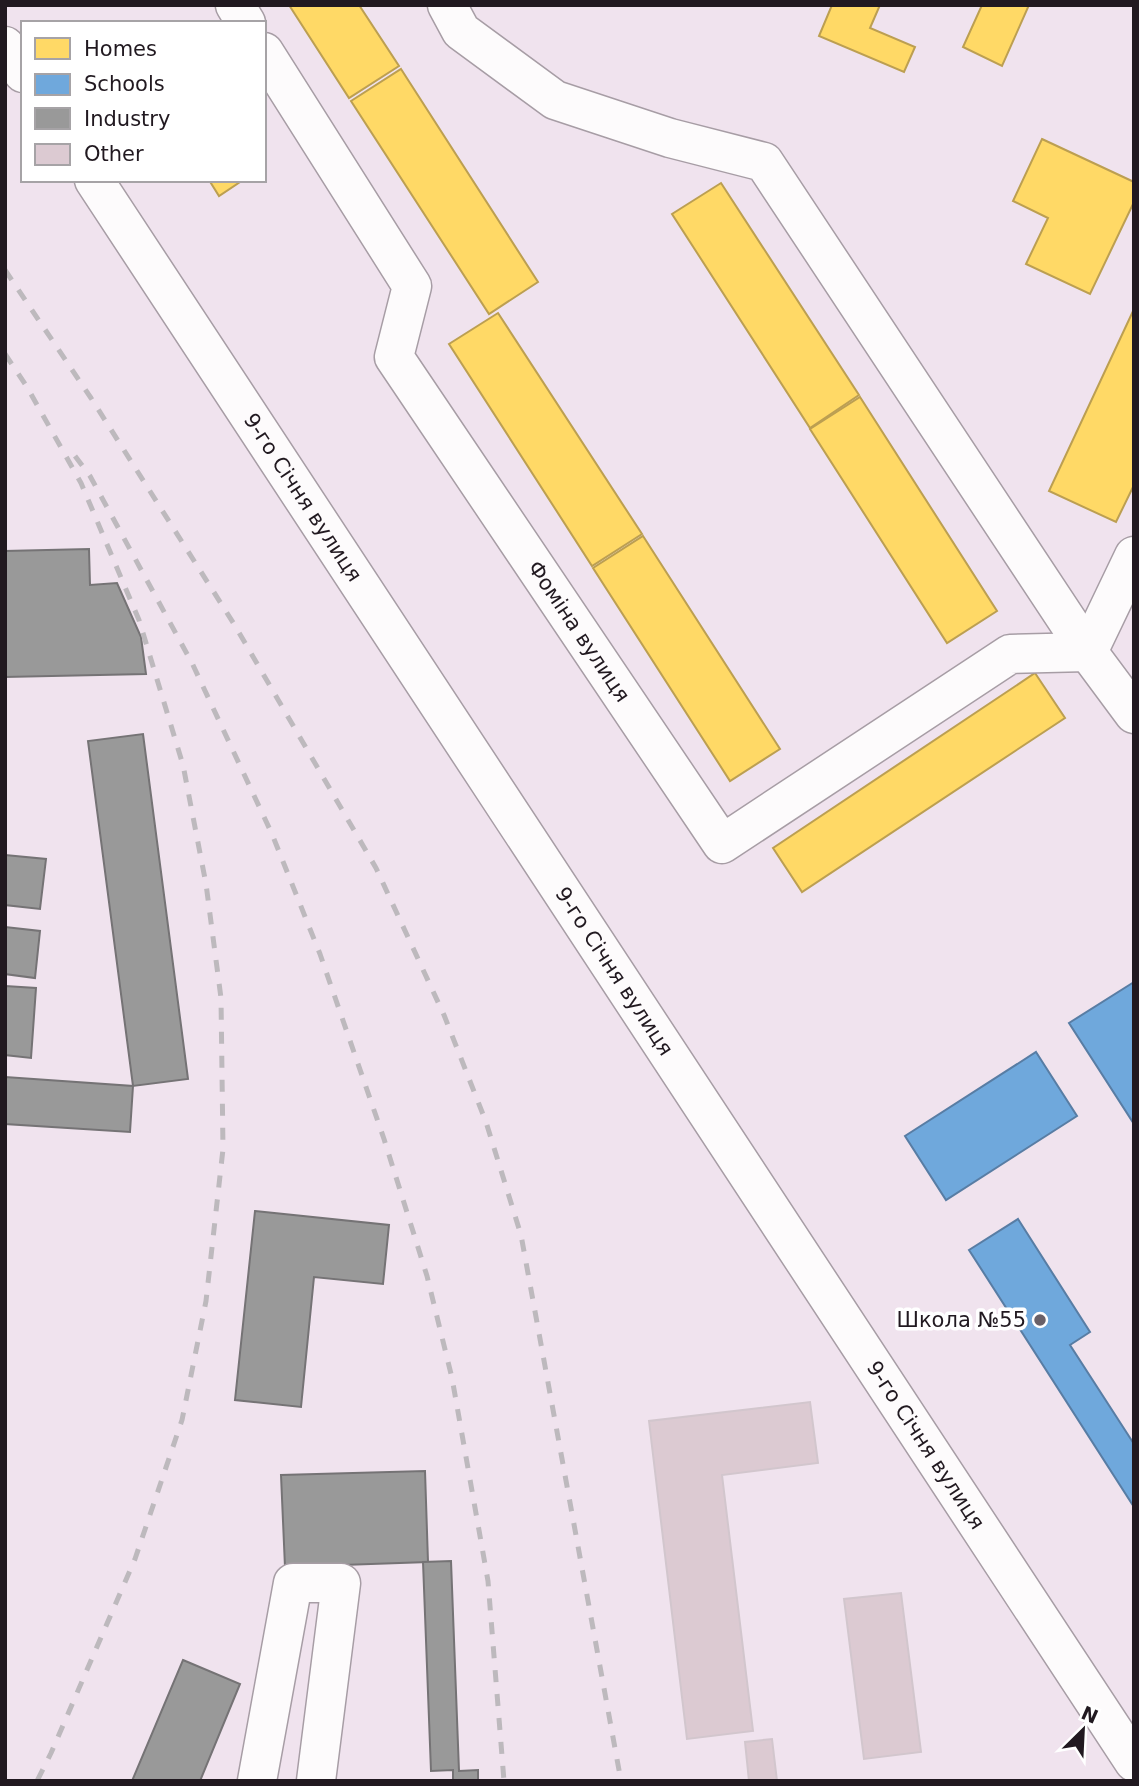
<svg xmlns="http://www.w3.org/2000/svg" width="1139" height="1786" viewBox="0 0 1139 1786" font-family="'DejaVu Sans',sans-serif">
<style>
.homes{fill:#ffd966;stroke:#bc9f51;stroke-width:2}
.schools{fill:#6fa8dc;stroke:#587da4;stroke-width:2}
.industry{fill:#999;stroke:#757375;stroke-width:2}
.building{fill:#dccad2;stroke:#d2c6cd;stroke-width:2}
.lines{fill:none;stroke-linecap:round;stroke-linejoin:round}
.minor-casing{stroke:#a79da5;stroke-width:41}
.minor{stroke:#fdfbfc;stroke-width:38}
.rail{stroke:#bdb9bd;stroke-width:5;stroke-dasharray:12 12;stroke-linecap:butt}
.poi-dot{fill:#696068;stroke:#fff;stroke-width:2.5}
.labels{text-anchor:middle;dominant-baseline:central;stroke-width:7;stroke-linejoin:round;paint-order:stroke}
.street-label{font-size:21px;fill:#211920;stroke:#fff}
.poi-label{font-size:21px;fill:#211920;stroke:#fff;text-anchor:end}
</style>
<rect width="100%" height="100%" fill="#f0e3ee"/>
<!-- homes -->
<g class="homes">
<path d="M 289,5 L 359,5 L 399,66 L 349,98 Z"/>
<path d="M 832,5 L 880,5 L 870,28 L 915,47 L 904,72 L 819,36 Z"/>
<path d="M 982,5 L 1029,5 L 1002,66 L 963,47 Z"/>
<path d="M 401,69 L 538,282 L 489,314 L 351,101 Z"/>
<path d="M 1042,139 L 1134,182 L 1134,202 L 1090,294 L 1026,264 L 1048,218 L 1013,201 Z"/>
<path d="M 209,180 L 243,180 L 219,196 Z"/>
<path d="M 721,183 L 859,395 L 810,428 L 672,214 Z"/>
<path d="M 1134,309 L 1134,485 L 1116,522 L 1049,491 Z"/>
<path d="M 498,313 L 642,534 L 592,566 L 449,344 Z"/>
<path d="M 860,397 L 997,611 L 947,643 L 810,429 Z"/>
<path d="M 643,536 L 780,749 L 730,781 L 593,568 Z"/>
<path d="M 1035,673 L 1065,718 L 802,892 L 773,848 Z"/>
</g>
<!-- schools -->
<g class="schools">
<path d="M 1134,982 L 1134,1124 L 1069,1023 Z"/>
<path d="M 1036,1052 L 1077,1116 L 946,1200 L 905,1136 Z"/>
<path d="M 1018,1219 L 1090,1332 L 1070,1345 L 1134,1444 L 1134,1507 L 969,1250 Z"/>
</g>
<!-- industry -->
<g class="industry">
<path d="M 89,549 L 90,585 L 117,583 L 141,637 L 146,674 L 5,677 L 5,551 Z"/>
<path d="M 143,734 L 188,1079 L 133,1086 L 88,741 Z"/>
<path d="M 5,855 L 46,859 L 40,909 L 5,905 Z"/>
<path d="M 5,927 L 40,931 L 35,978 L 5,974 Z"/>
<path d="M 5,986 L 36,988 L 31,1058 L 5,1055 Z"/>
<path d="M 5,1077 L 133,1086 L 130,1132 L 5,1124 Z"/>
<path d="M 255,1211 L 389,1225 L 383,1284 L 314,1277 L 301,1407 L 235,1400 Z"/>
<path d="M 425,1471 L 428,1562 L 285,1567 L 281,1475 Z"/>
<path d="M 451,1561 L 459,1771 L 478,1770 L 478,1781 L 453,1781 L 453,1770 L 431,1771 L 423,1562 Z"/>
<path d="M 183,1660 L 240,1684 L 200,1781 L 132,1781 Z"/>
</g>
<!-- building -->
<g class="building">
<path d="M 810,1402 L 818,1463 L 722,1475 L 753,1731 L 687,1739 L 649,1421 Z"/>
<path d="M 901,1593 L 921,1752 L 864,1759 L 844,1599 Z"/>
<path d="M 772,1739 L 777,1781 L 749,1781 L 745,1742 Z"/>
</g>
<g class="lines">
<defs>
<g id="minor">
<path d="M 235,5 L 246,23"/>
<path d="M 447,5 L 461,31 L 555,100 L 670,138 L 764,162 L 1088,652 L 1134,714"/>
<path d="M 5,46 L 23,73"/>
<path id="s1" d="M 264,52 L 412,286 L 394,357 L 722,844 L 1010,654 L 1088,652"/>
<path id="s2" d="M 94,180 L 1134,1762"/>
<path d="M 1088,652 L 1134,556"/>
<path d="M 257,1781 L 293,1583 L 341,1583 L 316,1781"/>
</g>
</defs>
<!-- minor casing -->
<use href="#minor" class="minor-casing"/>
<!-- minor -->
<use href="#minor" class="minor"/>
<!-- rail -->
<g class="rail">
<path d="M 5,270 L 91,398 L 234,624 L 376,868 L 444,1015 L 486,1122 L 521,1235 L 621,1781"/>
<path d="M 5,354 L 27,387 L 81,483 L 139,620 L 183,765 L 206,884 L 221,998 L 223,1149 L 206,1301 L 182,1420 L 135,1559 L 51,1753 L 37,1781"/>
<path d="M 75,456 L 90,476 L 192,663 L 272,834 L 320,954 L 384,1139 L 427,1276 L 452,1378 L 488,1581 L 504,1781"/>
</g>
</g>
<!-- markers -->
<circle class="poi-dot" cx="1040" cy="1320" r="7"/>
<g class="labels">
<!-- street labels -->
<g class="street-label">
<text stroke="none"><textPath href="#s2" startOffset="380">9-го Січня вулиця</textPath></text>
<text stroke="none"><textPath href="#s1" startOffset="681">Фоміна вулиця</textPath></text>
<text stroke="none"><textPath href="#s2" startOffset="947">9-го Січня вулиця</textPath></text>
<text stroke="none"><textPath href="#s2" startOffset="1514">9-го Січня вулиця</textPath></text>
</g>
<!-- poi labels -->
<g class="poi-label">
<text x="1026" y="1320">Школа №55</text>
</g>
</g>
<!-- border -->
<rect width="1139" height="1786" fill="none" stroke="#211920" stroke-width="14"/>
<!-- legend -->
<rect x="21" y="21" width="245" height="161" fill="#ffffff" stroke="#a6a3a6" stroke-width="2"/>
<rect x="35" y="38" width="35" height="21" fill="#ffd966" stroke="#a6a3a6" stroke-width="2"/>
<text x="84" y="56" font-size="21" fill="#211920">Homes</text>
<rect x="35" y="74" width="35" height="21" fill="#6fa8dc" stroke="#a6a3a6" stroke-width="2"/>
<text x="84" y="91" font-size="21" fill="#211920">Schools</text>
<rect x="35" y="108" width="35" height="21" fill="#999999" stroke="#a6a3a6" stroke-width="2"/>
<text x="84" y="126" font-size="21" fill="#211920">Industry</text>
<rect x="35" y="144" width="35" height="21" fill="#dccad2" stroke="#a6a3a6" stroke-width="2"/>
<text x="84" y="161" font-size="21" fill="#211920">Other</text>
<!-- north arrow -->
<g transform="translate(1083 1730) rotate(24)" stroke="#ffffff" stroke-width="5" paint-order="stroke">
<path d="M0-5L12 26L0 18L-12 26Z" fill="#211920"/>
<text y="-10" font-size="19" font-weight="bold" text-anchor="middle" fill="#211920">N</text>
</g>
</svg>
